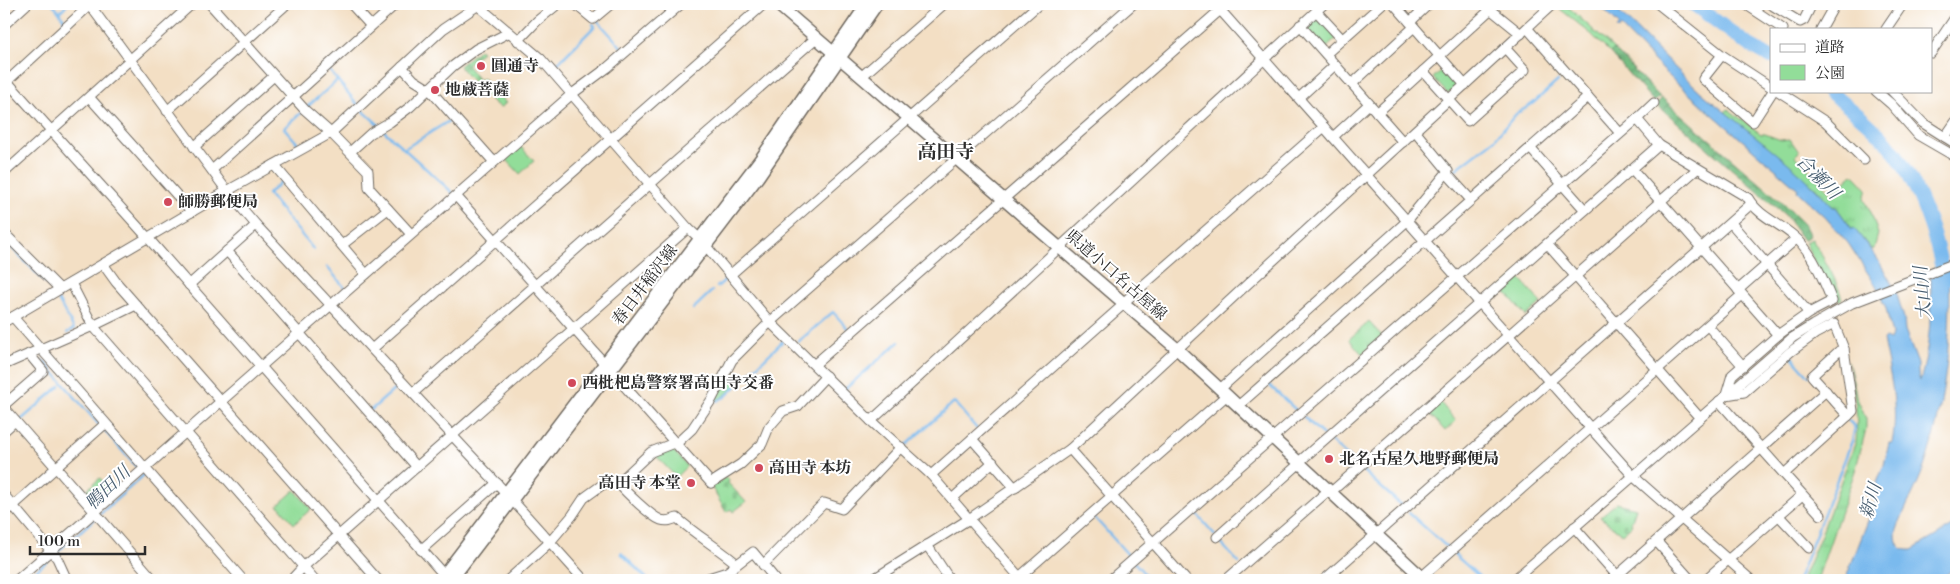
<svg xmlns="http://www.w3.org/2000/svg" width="1960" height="584" viewBox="0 0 1960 584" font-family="'Libre Bodoni','Noto Serif JP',serif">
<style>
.grass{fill:url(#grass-tufts);stroke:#5e8462}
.forest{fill:url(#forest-crowns);stroke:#507456}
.cemetery{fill:url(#cemetery-stones);stroke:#5e8462}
.park{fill:#92dd99;stroke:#5e8462}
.water{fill:#7abaee;stroke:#52728c}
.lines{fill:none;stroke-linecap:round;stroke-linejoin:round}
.stream{stroke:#7abaee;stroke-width:2.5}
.river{stroke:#7abaee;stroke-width:14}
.minor-tunnel{stroke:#cbbba5;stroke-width:9;stroke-dasharray:9 4.5;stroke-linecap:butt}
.minor-casing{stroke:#716a61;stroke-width:11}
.major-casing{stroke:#716a61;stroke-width:14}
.minor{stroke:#fff;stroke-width:9}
.major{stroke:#fff;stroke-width:11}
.poi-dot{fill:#d1495b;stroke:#fff;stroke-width:2}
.labels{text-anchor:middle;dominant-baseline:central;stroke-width:4;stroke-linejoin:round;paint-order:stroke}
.poi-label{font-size:16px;font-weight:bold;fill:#2b2b2b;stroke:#fff;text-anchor:start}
.street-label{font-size:16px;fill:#2b2b2b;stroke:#fff}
.water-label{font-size:18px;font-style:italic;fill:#475d6f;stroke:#fff}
.quarter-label{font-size:19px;font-weight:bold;fill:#2b2b2b;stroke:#fff}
</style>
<defs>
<pattern id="grass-tufts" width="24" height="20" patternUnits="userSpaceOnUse" patternTransform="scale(1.25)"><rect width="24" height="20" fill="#92dd99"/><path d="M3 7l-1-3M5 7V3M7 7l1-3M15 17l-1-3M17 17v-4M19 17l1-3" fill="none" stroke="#7ebe84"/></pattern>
<pattern id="forest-crowns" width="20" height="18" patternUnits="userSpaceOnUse" patternTransform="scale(1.25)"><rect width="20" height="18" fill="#75bc81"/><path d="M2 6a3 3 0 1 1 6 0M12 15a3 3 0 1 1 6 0" fill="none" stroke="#60996a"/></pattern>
<pattern id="cemetery-stones" width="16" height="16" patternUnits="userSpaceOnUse" patternTransform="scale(1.25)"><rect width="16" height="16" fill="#92dd99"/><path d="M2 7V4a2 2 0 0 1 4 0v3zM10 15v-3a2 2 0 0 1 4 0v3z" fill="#7ebe84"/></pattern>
</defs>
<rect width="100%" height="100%" fill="#fff"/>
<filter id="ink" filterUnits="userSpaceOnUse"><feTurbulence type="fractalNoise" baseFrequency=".02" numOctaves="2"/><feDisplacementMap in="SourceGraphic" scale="10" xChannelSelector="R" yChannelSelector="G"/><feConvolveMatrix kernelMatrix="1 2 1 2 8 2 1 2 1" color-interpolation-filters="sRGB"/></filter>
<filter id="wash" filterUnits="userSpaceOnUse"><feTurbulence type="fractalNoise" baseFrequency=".0096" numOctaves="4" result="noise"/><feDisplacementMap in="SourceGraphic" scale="20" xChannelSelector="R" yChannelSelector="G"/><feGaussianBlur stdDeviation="1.12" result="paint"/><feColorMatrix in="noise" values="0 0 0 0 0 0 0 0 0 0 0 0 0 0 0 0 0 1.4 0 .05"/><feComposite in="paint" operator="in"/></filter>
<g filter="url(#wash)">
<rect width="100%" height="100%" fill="#f3dfc4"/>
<!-- grass -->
<g class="grass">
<path d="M 1556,4 L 1565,4 L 1614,49 L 1610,53 L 1591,34 L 1555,5 Z"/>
<path d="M 1728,109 L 1761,134 L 1765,134 L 1781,140 L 1790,139 L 1799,152 L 1795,156 L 1832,193 L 1853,174 L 1867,189 L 1864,199 L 1871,212 L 1878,234 L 1874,249 L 1872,250 L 1854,229 L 1852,229 L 1836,207 L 1833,207 L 1821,195 L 1816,188 L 1725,112 Z"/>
<path d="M 1812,239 C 1823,258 1836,277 1842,299 L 1834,303 L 1805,242 Z"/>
<path d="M 1369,322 L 1382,336 L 1362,354 L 1349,339 Z"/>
<path d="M 1848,361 L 1857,398 L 1866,419 L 1866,429 L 1856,468 L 1817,580 L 1802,580 L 1821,535 L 1856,441 C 1859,414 1853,388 1848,361 Z"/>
<path d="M 730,369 L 741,381 L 724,396 L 717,400 L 715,398 Z"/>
</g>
<!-- forest -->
<g class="forest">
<path d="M 1614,49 L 1660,97 L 1654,102 L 1610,53 Z"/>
<path d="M 1662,98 L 1785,205 L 1804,224 L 1810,236 L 1803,240 L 1785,215 L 1656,104 Z"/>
</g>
<!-- cemetery -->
<g class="cemetery">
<path d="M 480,49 L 482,52 L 467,65 L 479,80 L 483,78 L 506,103 L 500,108 L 485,95 L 459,66 Z"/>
<path d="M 726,477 L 729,481 L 728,483 L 746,502 L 733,512 L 731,509 L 726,512 L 712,488 L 713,485 Z"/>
<path d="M 100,478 L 112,492 L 96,506 L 93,506 L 82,494 Z"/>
<path d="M 1616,503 L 1636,508 L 1631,523 L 1632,525 L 1622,534 L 1600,517 Z"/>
</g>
<!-- park -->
<g class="park">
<path d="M 1314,16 L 1318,16 L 1337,38 L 1325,49 L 1306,27 L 1307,23 Z"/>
<path d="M 1445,67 L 1458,82 L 1458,86 L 1450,93 L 1447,93 L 1433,78 Z"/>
<path d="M 519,145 L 534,161 L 520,174 L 505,158 Z"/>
<path d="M 1517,275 L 1541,303 L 1526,316 L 1502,288 Z"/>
<path d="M 1439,401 L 1456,421 L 1445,431 L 1427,411 Z"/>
<path d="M 671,448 L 687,466 L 676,477 L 655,455 Z"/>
<path d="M 295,490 L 311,509 L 294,524 L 278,505 Z"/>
</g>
<!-- water -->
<path class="water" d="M 1598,4 L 1610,4 C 1642,32 1669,64 1701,92 C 1745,130 1795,163 1833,207 L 1836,207 L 1852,229 L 1854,228 L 1877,258 L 1896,291 L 1904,318 L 1905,330 L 1918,364 L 1918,373 L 1920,381 C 1931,346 1931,305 1931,269 L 1949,264 C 1952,333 1947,400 1924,467 C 1916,490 1903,510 1896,533 C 1896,545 1900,551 1912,550 L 1956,524 L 1956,567 L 1940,580 L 1845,580 L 1878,495 L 1873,493 L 1884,465 L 1889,443 L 1892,443 C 1899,408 1890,374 1883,340 L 1885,338 L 1890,340 L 1892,335 L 1886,309 L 1875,284 L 1848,243 L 1825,217 L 1797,191 L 1798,189 L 1672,79 L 1621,27 L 1618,30 L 1616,28 L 1619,25 Z"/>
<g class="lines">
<!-- stream -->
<g class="stream">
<path d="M 53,4 L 64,19 L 63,24"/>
<path d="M 59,12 L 68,4"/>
<path d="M 597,20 L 624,50"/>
<path d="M 553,68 L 595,26 L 593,24"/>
<path d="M 330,69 L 329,70 L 358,105"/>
<path d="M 307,107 L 338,80"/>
<path d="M 362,110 L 379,125"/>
<path d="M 383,130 L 453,193"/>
<path d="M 300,146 L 284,128 L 302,112"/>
<path d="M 404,149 L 452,119"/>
<path d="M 1451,173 L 1494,140 L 1516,114 L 1532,104 L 1558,81"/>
<path d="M 283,180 L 268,194 L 314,250"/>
<path d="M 4,240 L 52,289"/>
<path d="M 327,267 L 345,288"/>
<path d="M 717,287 L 726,279"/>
<path d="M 57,298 L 74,329 L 67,333"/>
<path d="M 693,309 L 712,291"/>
<path d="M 798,342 L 833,312 L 850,331"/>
<path d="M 1791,356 L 1809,376"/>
<path d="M 43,360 L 99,425"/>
<path d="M 1268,384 L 1297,411"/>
<path d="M 845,389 L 899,342"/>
<path d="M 717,401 L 725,397 L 784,340"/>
<path d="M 370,409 L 371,410 L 395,389"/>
<path d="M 1304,417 L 1324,436"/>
<path d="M 20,421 L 60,386"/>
<path d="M 103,429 L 139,470"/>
<path d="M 1330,441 L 1357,465"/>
<path d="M 905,446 L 954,402 L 977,429"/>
<path d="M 1362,470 L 1402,506"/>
<path d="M 1194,511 L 1215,535"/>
<path d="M 1409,513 L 1449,549"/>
<path d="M 1093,516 L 1131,558"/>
<path d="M 1218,540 L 1239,563"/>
<path d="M 56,553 L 144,475 L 143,474"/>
<path d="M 621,553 L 648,580"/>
<path d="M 1454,554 L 1483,580"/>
<path d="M 1134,562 L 1150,580"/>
<path d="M 25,580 L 52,557"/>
<path d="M 1798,580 L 1852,441 L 1855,427 L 1848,420"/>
</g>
<!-- river -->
<g class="river">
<path d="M 1693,4 L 1746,43 L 1771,57"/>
<path d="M 1829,91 C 1851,109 1874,126 1892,149 C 1918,182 1938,240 1944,281"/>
</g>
</g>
</g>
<g filter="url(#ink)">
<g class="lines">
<!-- minor-tunnel -->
<path class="minor-tunnel" d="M 1832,301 L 1834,324"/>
<defs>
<g id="minor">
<path d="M 89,4 L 227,191 L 258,227 L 505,492 L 584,580"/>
<path d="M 210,4 L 305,110 L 331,133 L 368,171 L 369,188 L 411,234"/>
<path d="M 351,4 L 371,26"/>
<path d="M 476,4 L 541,59 L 688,228 L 700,239 L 770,322 L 871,421 L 931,475 L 1022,580"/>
<path d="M 575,4 L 593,19 L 611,4"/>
<path d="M 1215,4 L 1633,476 L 1751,580"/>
<path d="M 1394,4 L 1465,85"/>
<path d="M 1484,4 L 1521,34"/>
<path d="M 1658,4 L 1722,55 L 1771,87"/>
<path d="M 1745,4 L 1783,29"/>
<path d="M 1770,4 L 1800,22 L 1804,20 L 1812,4"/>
<path d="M 1316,11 L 1342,39"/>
<path d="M 1410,22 L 1429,4"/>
<path d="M 4,25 L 27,4"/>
<path d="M 1300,25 L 1403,142"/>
<path d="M 1527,28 L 1620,133"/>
<path d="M 1821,29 L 1835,4"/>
<path d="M 1886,29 L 1903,4"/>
<path d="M 518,41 L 537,21 L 558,4"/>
<path d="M 1931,53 L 1956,16"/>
<path d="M 1326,54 L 1382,4"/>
<path d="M 1722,55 L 1703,79 L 1753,122 L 1773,91"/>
<path d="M 402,67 L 414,80 L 430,90 L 494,162"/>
<path d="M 1423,71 L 1468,121 L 1525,70 L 1505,48"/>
<path d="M 861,77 L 944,4"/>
<path d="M 4,78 L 148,238 L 444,575"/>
<path d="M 4,84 L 90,5"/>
<path d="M 1352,84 L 1414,27"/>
<path d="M 1778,91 L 1826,122 L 1864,160"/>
<path d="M 1876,91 L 1891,104 L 1918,135 L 1956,157"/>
<path d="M 1892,91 L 1923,123 L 1956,144"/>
<path d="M 89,97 L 192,212"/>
<path d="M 1299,98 L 1335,65"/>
<path d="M 167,111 L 287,4"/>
<path d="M 1377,113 L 1491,9"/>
<path d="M 1637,119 L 1654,103"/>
<path d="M 1333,137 L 1369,104"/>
<path d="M 1945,137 L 1956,121"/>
<path d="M 194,147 L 274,76"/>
<path d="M 1530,148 L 1585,210"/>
<path d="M 350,152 L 371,133 L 390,122 L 410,107 L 453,66 L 476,49 L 508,33"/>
<path d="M 274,165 L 366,274"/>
<path d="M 1632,169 L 1778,335"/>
<path d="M 212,170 L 396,4"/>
<path d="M 4,173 L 192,4"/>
<path d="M 1450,177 L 1471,200"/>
<path d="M 456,196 L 605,364"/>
<path d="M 1731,223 L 1809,313"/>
<path d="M 4,233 L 60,289"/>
<path d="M 1547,244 L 1700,418"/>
<path d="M 342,245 L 388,209"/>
<path d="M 227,251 L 417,467"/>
<path d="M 103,264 L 116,282 L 378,580"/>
<path d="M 730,275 L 1039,4"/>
<path d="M 71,283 L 93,326 L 315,580"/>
<path d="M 189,285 L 256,225"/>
<path d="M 1738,290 L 1796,239"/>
<path d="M 1123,303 L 1324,127"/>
<path d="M 13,317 L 243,580"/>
<path d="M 4,322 L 227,191 L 331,133 L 443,29 L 480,4"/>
<path d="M 1708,326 L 1743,366"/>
<path d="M 372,349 L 764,4"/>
<path d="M 815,364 L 1227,4"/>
<path d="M 4,365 L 93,326 L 136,305"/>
<path d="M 611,371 L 711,483 L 741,464 L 762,444 L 769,427 L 783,411 L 798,406 L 826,376"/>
<path d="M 1220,389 L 1407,221 L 1448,171 L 1415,131"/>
<path d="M 413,393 L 816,38"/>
<path d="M 1719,401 L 1784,474"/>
<path d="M 4,405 L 43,371 L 29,354"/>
<path d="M 1238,406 L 1588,97"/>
<path d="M 4,408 L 154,580"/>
<path d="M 871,421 L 1324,4"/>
<path d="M 4,431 L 15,421"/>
<path d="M 972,439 L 1015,488"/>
<path d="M 676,444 L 692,429 L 712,399 L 732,360 L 770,322 L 1133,4"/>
<path d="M 1070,449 L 1186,580"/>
<path d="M 1299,462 L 1659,145"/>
<path d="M 931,475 L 1124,304"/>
<path d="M 618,483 C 626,492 650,516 661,520 C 667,522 672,520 677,518 C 696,535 717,547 737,564"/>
<path d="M 1331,492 L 1697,169"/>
<path d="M 4,495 L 57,558 L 67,580"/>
<path d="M 952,499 L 993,462"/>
<path d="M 4,514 L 105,424"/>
<path d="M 1821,515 L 1784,474 L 1848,416 L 1812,376 L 1839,351 L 1844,349"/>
<path d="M 1779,516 L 1809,548"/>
<path d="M 1574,527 L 1621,580"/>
<path d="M 1217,537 L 1300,463"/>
<path d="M 1657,542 L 1691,580"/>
<path d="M 927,545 L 950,580"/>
<path d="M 421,550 L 497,483"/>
<path d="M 763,565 L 824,503 L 842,509 L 901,447"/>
<path d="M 17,580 L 572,94 L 607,68 L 681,4"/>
<path d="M 291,580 L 303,567 L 688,228"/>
<path d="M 508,580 L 550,542 L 572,516 L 584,498 L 602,485 L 613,482 L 618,483 L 651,452 L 674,443"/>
<path d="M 702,580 L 727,572 L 753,552 L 776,580"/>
<path d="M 872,580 L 969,519 L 1070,449 L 1240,291 L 1553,4"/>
<path d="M 1016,580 L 1227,395"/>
<path d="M 1110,580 L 1637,119 L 1659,145 L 1748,198 C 1760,219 1786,225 1801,243 C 1815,259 1824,281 1832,301 L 1809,313 L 1778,335 L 1732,375 L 1726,395 L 1744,392 L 1790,352 L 1815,334 L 1834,324 L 1844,349 L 1853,411 L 1848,416"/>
<path d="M 1226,580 L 1329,490"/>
<path d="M 1324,580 L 1751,204"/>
<path d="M 1418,580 L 1742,295"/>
<path d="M 1514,580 L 1792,338 L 1813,325 L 1852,303 L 1956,263"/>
<path d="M 1612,580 L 1826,391"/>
<path d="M 1705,580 L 1802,495"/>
</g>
<g id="major">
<path d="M 777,4 L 1177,349 L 1425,580"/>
<path d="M 440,580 L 762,157 L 867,4"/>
<path d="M 451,580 L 758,177 L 877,4"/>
</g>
</defs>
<!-- minor casing -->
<use href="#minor" class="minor-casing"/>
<!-- major casing -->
<use href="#major" class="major-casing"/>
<!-- minor -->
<use href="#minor" class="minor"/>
<!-- major -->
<use href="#major" class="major"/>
</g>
</g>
<!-- markers -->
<g class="poi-dot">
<circle cx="481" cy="66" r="5"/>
<circle cx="435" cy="90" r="5"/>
<circle cx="168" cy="202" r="5"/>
<circle cx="572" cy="383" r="5"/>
<circle cx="1329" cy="459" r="5"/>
<circle cx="759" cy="468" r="5"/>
<circle cx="691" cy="483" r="5"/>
</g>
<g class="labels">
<!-- poi labels -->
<g class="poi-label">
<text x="491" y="66">圓通寺</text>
<text x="445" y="90">地蔵菩薩</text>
<text x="178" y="202">師勝郵便局</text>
<text x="582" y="383">西枇杷島警察署高田寺交番</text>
<text x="1339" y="459">北名古屋久地野郵便局</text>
<text x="769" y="468">高田寺 本坊</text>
<text x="681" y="483" text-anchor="end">高田寺 本堂</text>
</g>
<!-- street labels -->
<g class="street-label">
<text transform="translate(1116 275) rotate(41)">県道小口名古屋線</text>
<text transform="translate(645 285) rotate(-53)">春日井稲沢線</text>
</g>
<!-- water labels -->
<g class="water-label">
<text transform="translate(1818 177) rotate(46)">合瀬川</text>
<text transform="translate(1923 293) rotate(-95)">大山川</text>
<text transform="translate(108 488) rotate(-44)">鴨田川</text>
<text transform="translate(1871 501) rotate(-74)">新川</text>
</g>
<!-- quarter labels -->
<g class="quarter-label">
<text x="946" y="152">高田寺</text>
</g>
</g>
<!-- margin -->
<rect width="1960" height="584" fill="none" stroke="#fff" stroke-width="20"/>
<!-- legend -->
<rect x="1770" y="28" width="162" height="65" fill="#ffffff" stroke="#aaaaaa"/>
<rect x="1780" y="44" width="25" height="8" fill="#ffffff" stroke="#aaaaaa"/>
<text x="1815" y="52" font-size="15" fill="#2b2b2b">道路</text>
<rect x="1780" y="65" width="25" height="15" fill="#92dd99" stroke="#aaaaaa"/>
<text x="1815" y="78" font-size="15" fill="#2b2b2b">公園</text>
<!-- scale -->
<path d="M30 546v8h115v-8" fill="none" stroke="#2b2b2b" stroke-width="2.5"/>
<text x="38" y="546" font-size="15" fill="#2b2b2b" stroke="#ffffff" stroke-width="4" paint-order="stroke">100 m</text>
</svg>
